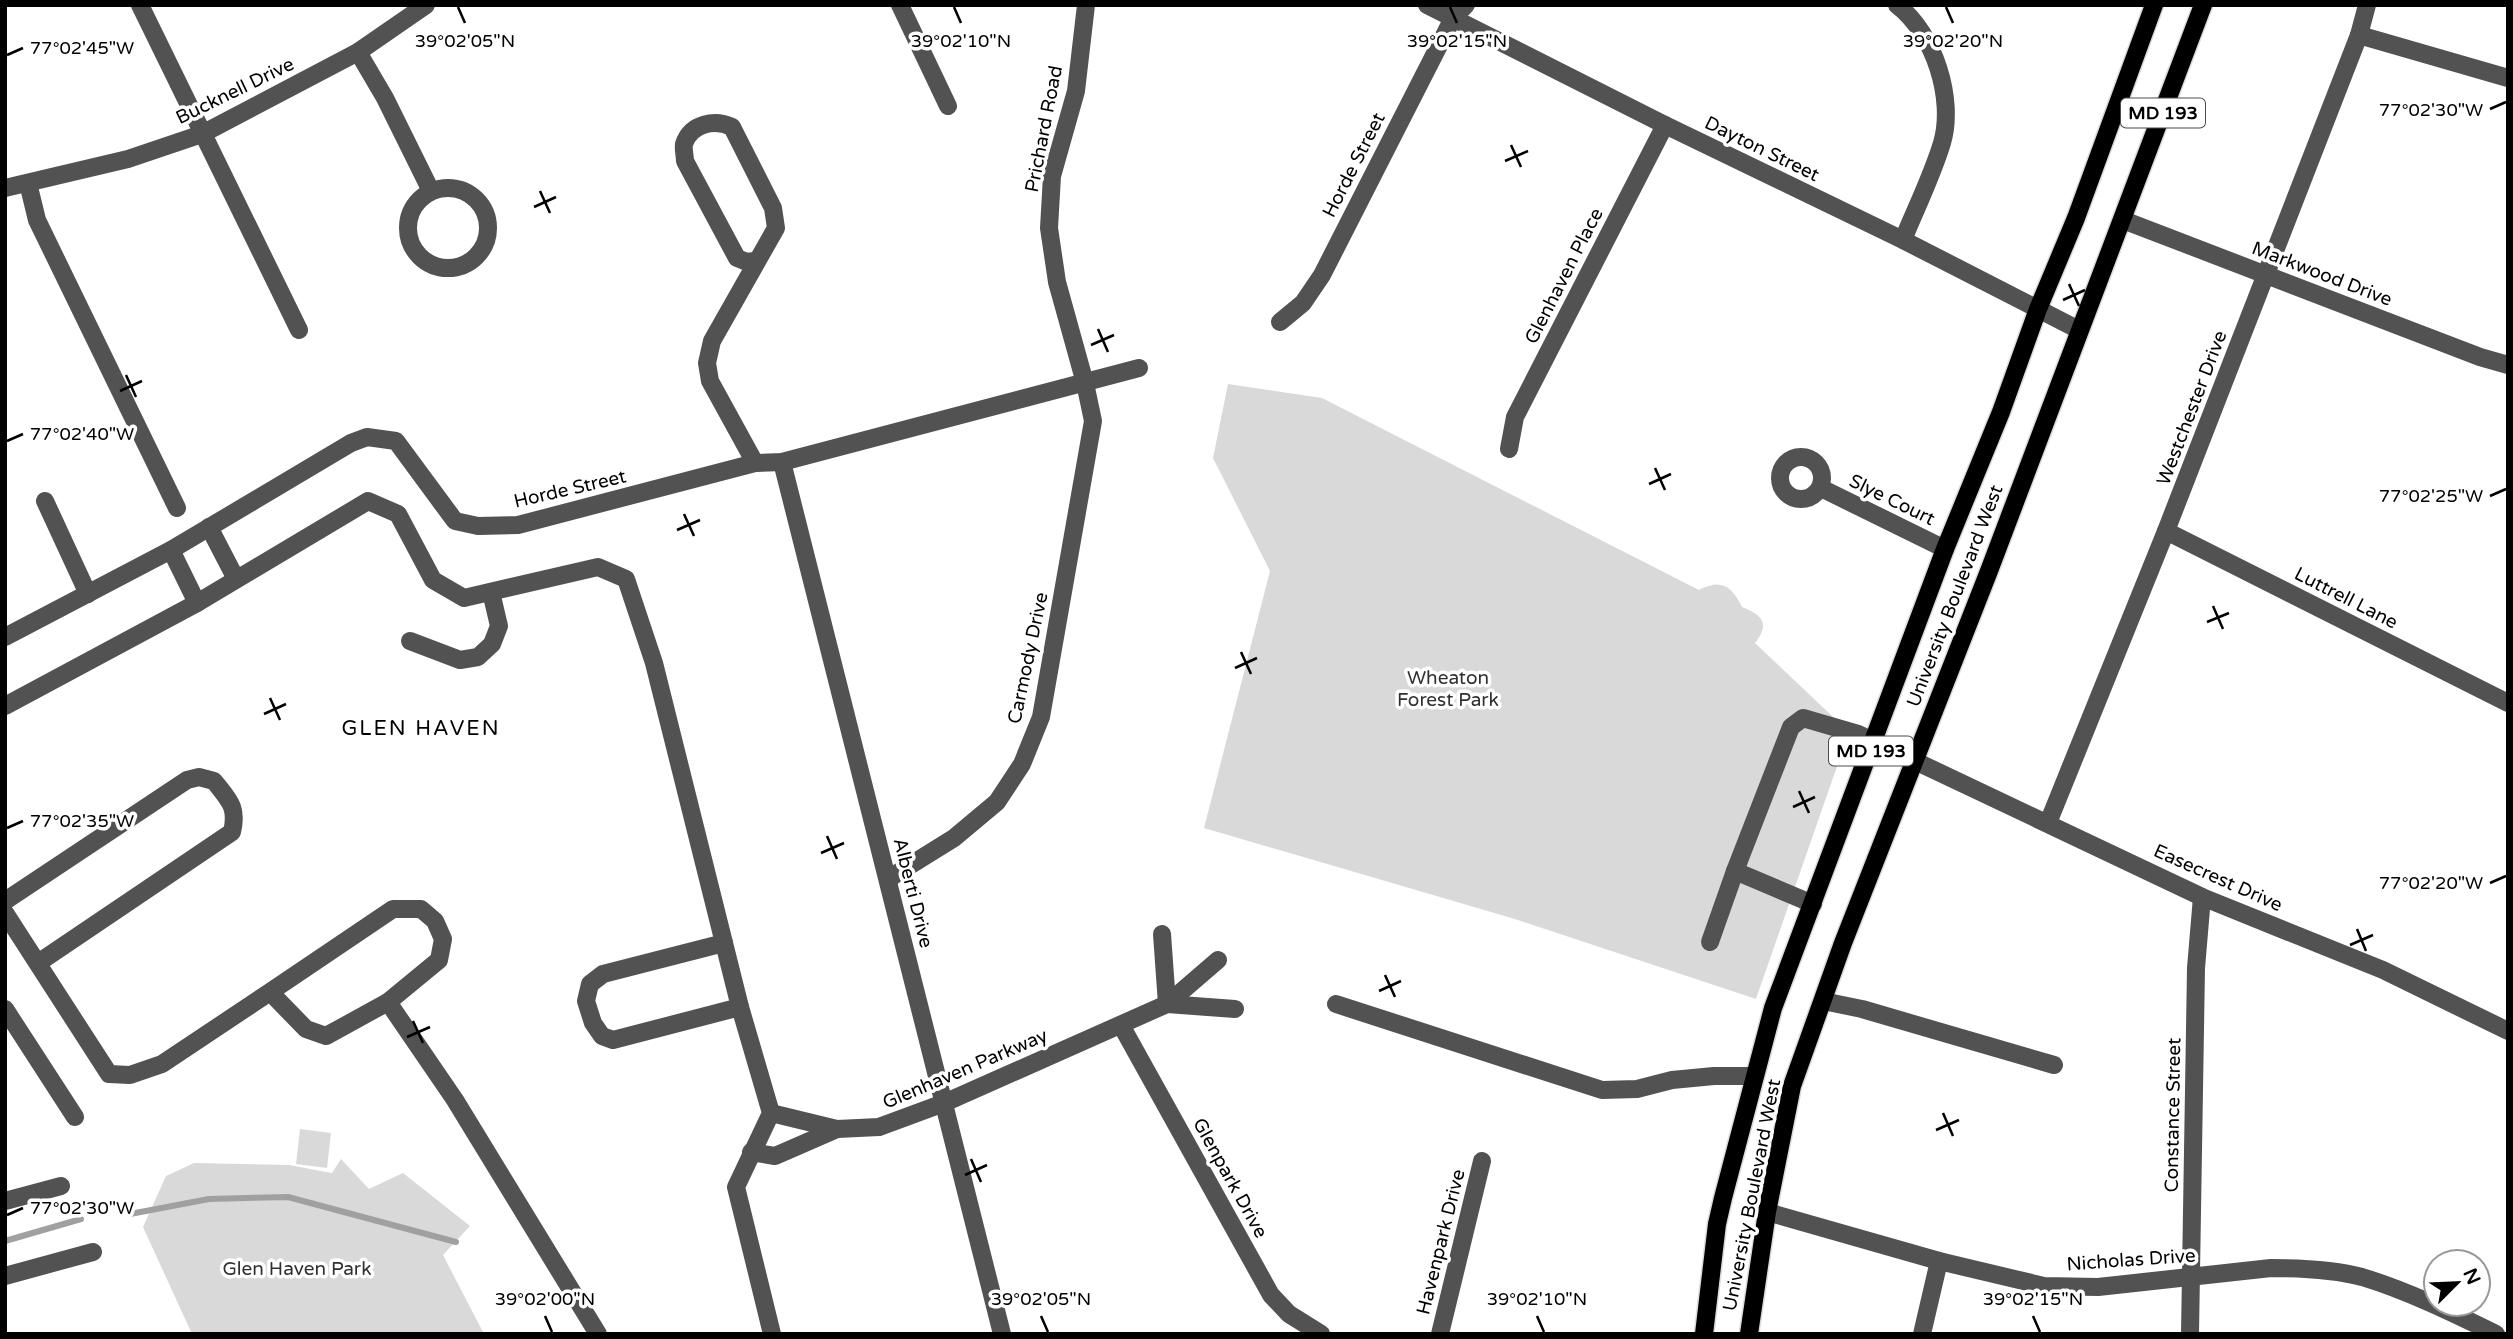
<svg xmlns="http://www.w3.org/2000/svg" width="2513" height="1339" viewBox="0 0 2513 1339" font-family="'Varela Round',sans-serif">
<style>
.green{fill:#d9d9d9}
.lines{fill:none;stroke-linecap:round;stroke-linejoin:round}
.stream{stroke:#a0a0a0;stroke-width:6}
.major-casing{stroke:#dbdbdb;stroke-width:21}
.minor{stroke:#525252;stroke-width:18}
.major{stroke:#000;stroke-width:18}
.ticks{fill:none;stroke:#000;stroke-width:2.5}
.labels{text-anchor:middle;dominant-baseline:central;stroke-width:7;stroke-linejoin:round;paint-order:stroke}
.shield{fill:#fff;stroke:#4c4c4c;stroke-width:2}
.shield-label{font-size:18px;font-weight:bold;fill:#000}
.street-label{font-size:19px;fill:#000;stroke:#fff}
.park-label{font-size:19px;fill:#303030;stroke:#fff}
.neighbourhood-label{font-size:21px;letter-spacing:2px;fill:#000;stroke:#fff}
.ticks-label{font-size:18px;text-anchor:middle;fill:#000;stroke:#fff;stroke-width:7;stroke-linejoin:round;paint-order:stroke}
</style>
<rect width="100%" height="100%" fill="#fff"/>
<!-- green -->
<g class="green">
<path d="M 1228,384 L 1322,398 L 1699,590 C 1721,578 1732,586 1742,607 C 1763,615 1770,624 1755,643 L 1849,732 L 1756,999 L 1515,919 L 1204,828 L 1270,571 L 1213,458 Z"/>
<path d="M 300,1129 L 331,1133 L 327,1168 L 296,1164 Z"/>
<path d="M 341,1159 L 369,1189 L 403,1173 L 470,1226 L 443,1255 L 484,1334 L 192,1334 L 143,1227 L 166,1176 L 194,1163 L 289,1165 L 332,1173 Z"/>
</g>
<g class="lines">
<!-- stream -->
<g class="stream">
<path d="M 130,1214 L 209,1199 L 288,1197 L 456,1242"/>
<path d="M 5,1241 L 81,1219"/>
</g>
<defs>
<g id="major">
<path d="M 1704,1334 L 1717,1224 L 1723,1198 L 1773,1008 L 1945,549 L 2001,412 L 2038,309 L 2076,218 L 2154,5"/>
<path d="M 1749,1334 L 1767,1212 L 1792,1086 L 1843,943 L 1989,571 L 2203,5"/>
</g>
</defs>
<!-- major casing -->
<use href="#major" class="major-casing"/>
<!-- minor -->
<g class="minor">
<path d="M 140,5 L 299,330"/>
<path d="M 900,5 L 948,106"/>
<path d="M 1427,5 L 1665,125 L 1903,240 L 2079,330"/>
<path d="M 1897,5 C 1934,33 1955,99 1942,143 C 1932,176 1916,208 1903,240"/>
<path d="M 2359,35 L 2508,78"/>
<path d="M 358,52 L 385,98 L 431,191"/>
<path d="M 28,183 L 37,220 L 177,508"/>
<path d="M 5,188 L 128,159 L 202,134 L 358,52 L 426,5"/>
<circle cx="448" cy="228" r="40"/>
<path d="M 2123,220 L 2480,357 L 2508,365"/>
<path d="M 1280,322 L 1303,303 L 1322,275 L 1453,18 L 1466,5"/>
<path d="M 1509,449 L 1515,417 L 1665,125"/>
<circle cx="1801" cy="478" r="21"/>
<path d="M 782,462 L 1002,1334"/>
<path d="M 755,463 L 710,381 L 707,363 L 712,341 L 776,228 L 773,208 L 732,127 C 715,119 691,123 684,144 C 683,149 685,156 685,161 L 737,258 L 747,262 L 758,260"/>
<path d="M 1821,488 L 1945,549"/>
<path d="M 45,501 L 88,594"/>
<path d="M 209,527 L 236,579"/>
<path d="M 2166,531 L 2508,703"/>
<path d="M 171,550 L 197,603"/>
<path d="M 5,637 L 171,550 L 351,443 L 367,437 L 396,441 L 455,521 L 478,526 L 518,525 L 755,463 L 782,462 L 1139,368"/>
<path d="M 410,641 L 460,660 L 478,657 L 492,644 L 499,626 L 491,592"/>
<path d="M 5,706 L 197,603 L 368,501 L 398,514 L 433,580 L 464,598 L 598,567 L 626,579 L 654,663 L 740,1007 L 771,1113 L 736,1187 L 772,1334"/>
<path d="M 2048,823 L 2166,531 L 2359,35 L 2367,5"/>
<path d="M 888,879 L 954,838 L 997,802 L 1022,764 L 1041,717 L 1093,421 L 1085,383 L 1057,282 L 1049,228 L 1052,176 L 1076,91 L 1086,5"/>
<path d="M 5,901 L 187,780 L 199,777 L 214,781 C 229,800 238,807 232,832 L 38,963"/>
<path d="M 1813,904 L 1735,871 L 1791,727 L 1803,718 L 1858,734 L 2202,897 L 2383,970 L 2508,1031"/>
<path d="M 5,913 L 109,1074 L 130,1075 L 162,1064 L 270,992 L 306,1029 L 326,1036 L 388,1002 L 439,960 L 443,939 L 435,921 L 421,909 L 393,909 L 270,992"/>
<path d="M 1162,934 L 1167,1004"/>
<path d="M 1710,942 L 1735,871"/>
<path d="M 724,943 L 603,974 L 590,984 L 586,1001 L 593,1023 L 602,1036 L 613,1040 L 740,1007"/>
<path d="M 1823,1001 L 1862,1009 L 2054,1065"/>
<path d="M 388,1002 L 455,1100 L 598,1334"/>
<path d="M 1167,1004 L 1235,1009"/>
<path d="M 1336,1004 L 1602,1090 L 1637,1089 L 1672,1080 L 1714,1076 L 1754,1076"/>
<path d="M 5,1009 L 75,1117"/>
<path d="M 1121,1025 L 1271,1295 L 1289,1314 L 1321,1334"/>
<path d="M 771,1113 L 837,1129 L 879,1127 L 944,1103 L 1167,1004 L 1218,960"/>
<path d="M 751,1152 L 775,1156 L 837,1129"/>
<path d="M 5,1201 L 61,1186"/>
<path d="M 1767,1212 L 1939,1261 L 2044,1286 L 2098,1287 L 2271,1268 C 2300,1268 2333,1269 2362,1277 C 2408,1291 2453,1313 2496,1334"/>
<path d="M 5,1276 L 93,1252"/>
<path d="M 1440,1334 L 1482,1161"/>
<path d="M 1922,1334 L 1939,1261"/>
<path d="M 2190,1334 L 2196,968 L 2202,897"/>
</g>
<!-- major -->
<use href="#major" class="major"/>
</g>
<!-- ticks -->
<path class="ticks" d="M 458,7 L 465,23M 954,7 L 961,23M 1450,7 L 1457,23M 1946,7 L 1953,23M 7,55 L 23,48M 2490,109 L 2506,102M 1511,145 L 1521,167M 1505,161 L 1528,151M 540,191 L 550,213M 534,207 L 556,197M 2069,284 L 2079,306M 2063,300 L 2085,290M 1098,329 L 1108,352M 1091,345 L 1114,335M 126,375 L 136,397M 120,391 L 142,381M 7,441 L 23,434M 1655,468 L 1665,490M 1649,484 L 1671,474M 2490,496 L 2506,489M 684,514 L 694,536M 677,530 L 700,520M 2213,606 L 2223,629M 2207,622 L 2229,613M 1241,652 L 1251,674M 1235,668 L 1257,658M 270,698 L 280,720M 264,714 L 286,704M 1799,791 L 1809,813M 1793,807 L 1815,797M 7,828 L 23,821M 827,836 L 837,859M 821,853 L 844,843M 2490,883 L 2506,876M 2357,929 L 2366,951M 2350,945 L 2373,935M 1385,975 L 1395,997M 1379,991 L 1401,981M 413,1021 L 423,1043M 407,1037 L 430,1027M 1943,1113 L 1953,1136M 1936,1130 L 1959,1120M 971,1159 L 981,1182M 965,1175 L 987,1165M 7,1215 L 23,1208M 545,1316 L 552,1332M 1041,1316 L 1048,1332M 1537,1316 L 1544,1332M 2033,1316 L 2040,1332"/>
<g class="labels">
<!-- shield labels -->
<g class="shield">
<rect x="2121" y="98.5" width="84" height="29" rx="5"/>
<rect x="1829" y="736.5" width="84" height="29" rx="5"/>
</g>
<g class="shield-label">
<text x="2163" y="113">MD 193</text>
<text x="1871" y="751">MD 193</text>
</g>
<!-- street labels -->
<g class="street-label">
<text transform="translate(235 91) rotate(-26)">Bucknell Drive</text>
<text transform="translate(1044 129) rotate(-79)">Prichard Road</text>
<text transform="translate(1762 149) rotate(26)">Dayton Street</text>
<text transform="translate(1354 165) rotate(-63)">Horde Street</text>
<text transform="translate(2322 274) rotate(21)">Markwood Drive</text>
<text transform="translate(1564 276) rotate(-63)">Glenhaven Place</text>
<text transform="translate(2192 408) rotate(-69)">Westchester Drive</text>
<text transform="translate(570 489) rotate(-13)">Horde Street</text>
<text transform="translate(1892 500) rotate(26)">Slye Court</text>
<text transform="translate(1955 596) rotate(-69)">University Boulevard West</text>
<text transform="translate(2346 598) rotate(27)">Luttrell Lane</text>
<text transform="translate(1028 658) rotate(-78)">Carmody Drive</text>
<text transform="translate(2218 878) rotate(24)">Easecrest Drive</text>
<text transform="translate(913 893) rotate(76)">Alberti Drive</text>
<text transform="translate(965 1069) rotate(-23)">Glenhaven Parkway</text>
<text transform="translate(2173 1115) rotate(-89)">Constance Street</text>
<text transform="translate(1230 1178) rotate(61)">Glenpark Drive</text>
<text transform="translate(1752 1195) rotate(-79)">University Boulevard West</text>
<text transform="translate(1441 1242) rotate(-76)">Havenpark Drive</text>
<text transform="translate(2131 1260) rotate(-4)">Nicholas Drive</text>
</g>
<!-- park labels -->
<g class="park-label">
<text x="1448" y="678">Wheaton<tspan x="1448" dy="22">Forest Park</tspan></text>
<text x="297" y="1269">Glen Haven Park</text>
</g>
<!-- neighbourhood labels -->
<g class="neighbourhood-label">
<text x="421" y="728">GLEN HAVEN</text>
</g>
</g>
<g class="ticks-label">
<text x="961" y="47">39°02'10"N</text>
<text x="1457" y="47">39°02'15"N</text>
<text x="465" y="47">39°02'05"N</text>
<text x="1953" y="47">39°02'20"N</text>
<text x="82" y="54">77°02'45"W</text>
<text x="2431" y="116">77°02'30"W</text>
<text x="82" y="440">77°02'40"W</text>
<text x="2431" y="502">77°02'25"W</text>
<text x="82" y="827">77°02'35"W</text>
<text x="2431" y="889">77°02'20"W</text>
<text x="82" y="1214">77°02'30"W</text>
<text x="545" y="1305">39°02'00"N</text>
<text x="1041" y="1305">39°02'05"N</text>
<text x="1537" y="1305">39°02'10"N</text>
<text x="2033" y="1305">39°02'15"N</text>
</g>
<!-- border -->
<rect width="2513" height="1339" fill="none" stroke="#000000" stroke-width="14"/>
<!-- north arrow -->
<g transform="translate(2457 1283) rotate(66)"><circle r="33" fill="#ffffff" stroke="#999999" stroke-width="2"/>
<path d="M0-5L12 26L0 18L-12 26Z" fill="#000000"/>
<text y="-10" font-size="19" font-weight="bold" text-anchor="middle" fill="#000000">N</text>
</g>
</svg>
